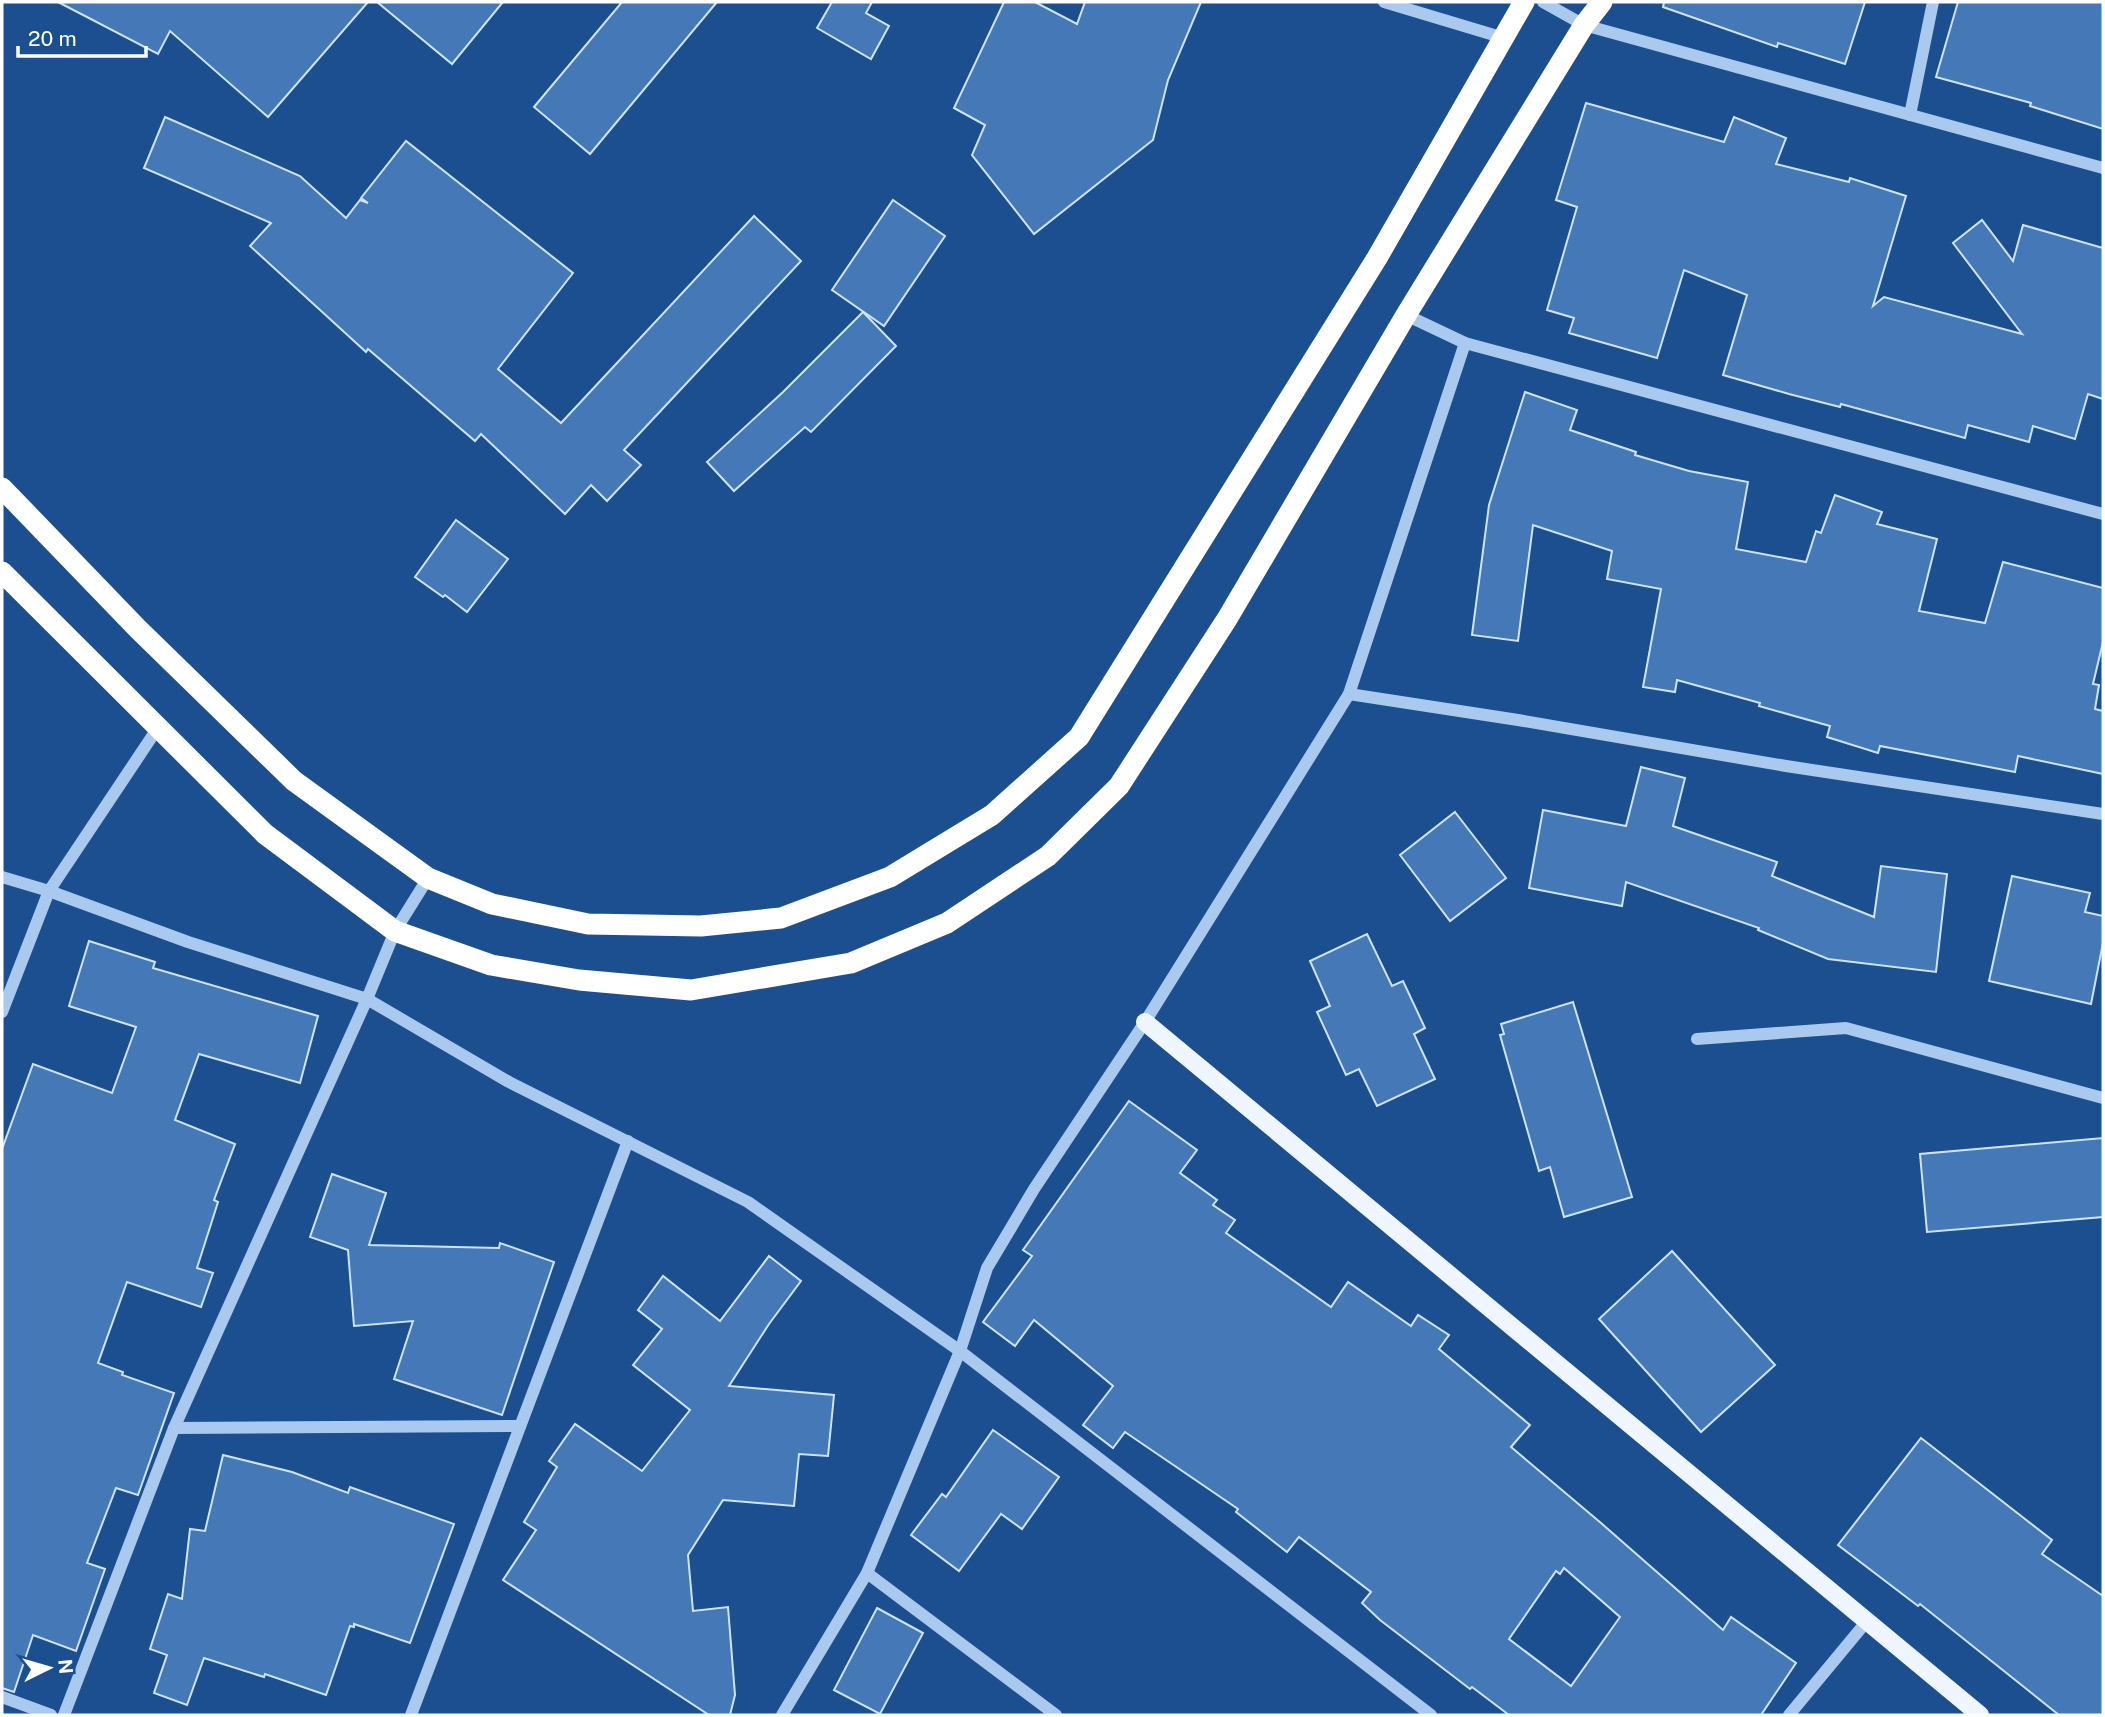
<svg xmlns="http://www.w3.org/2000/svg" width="2105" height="1717" viewBox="0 0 2105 1717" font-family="'Public Sans',sans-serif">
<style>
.building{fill:#4478b7;stroke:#cfe3fa;stroke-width:2;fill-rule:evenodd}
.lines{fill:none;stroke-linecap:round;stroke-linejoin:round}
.minor{stroke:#a9c9ee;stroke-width:12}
.major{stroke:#f0f6ff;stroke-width:18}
.highway{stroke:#fff;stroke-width:21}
</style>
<rect width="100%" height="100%" fill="#1b4f8f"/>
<!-- building -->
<g class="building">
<path d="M 58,2 L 368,2 L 268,117 L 170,31 L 158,54 Z"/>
<path d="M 377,2 L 503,2 L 452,64 Z"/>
<path d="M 622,2 L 717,2 L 590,154 L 534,107 Z"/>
<path d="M 832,2 L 872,2 L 866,13 L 889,26 L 871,59 L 817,28 Z"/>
<path d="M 1004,2 L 1035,2 L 1077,24 L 1085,2 L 1201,2 L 1168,80 L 1153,140 L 1034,234 L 972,155 L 985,125 L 954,108 Z"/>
<path d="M 1664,2 L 1865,2 L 1845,64 L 1778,43 L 1777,47 L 1663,7 Z"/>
<path d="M 1958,2 L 2103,2 L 2103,129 L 2030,106 L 2031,103 L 1936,77 Z"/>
<path d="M 1586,103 L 1724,142 L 1734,117 L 1786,138 L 1776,164 L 1849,182 L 1850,178 L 1906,196 L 1873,306 L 1884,297 L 2022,334 L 1953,243 L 1982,220 L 2013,261 L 2023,225 L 2103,248 L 2103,399 L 2088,394 L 2075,439 L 2033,426 L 2029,442 L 1968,425 L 1965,438 L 1841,404 L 1840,407 L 1789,394 L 1723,375 L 1747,295 L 1684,270 L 1657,358 L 1569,333 L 1574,318 L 1547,310 L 1577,207 L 1556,200 Z"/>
<path d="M 165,117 L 300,176 L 346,218 L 360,200 L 368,203 L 361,198 L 406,141 L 573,273 L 498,369 L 561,423 L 754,216 L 801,261 L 624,450 L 641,465 L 607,501 L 591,485 L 565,514 L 481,434 L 475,441 L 368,349 L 366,352 L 250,246 L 271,223 L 144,168 Z"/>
<path d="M 893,200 L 945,236 L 884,326 L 832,290 Z"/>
<path d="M 863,312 L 896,346 L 811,432 L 805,427 L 734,491 L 707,462 L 783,392 Z"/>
<path d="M 1525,392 L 1577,410 L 1570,430 L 1636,452 L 1635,455 L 1689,471 L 1748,482 L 1736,549 L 1806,562 L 1816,531 L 1821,533 L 1835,495 L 1882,512 L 1877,524 L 1937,539 L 1919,611 L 1985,623 L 2003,562 L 2103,588 L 2103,642 L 2093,684 L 2099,685 L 2095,709 L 2103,711 L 2103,774 L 2018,756 L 2015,772 L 1880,746 L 1878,753 L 1827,737 L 1830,726 L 1759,706 L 1760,703 L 1677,680 L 1675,692 L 1643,687 L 1661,589 L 1607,579 L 1612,551 L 1533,525 L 1518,641 L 1472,635 L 1489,505 Z"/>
<path d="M 456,520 L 508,559 L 467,612 L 445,595 L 443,597 L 415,577 Z"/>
<path d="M 1641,767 L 1685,778 L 1673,826 L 1777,862 L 1772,876 L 1874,917 L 1881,866 L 1947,874 L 1936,972 L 1828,959 L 1758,930 L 1759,928 L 1626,882 L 1622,906 L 1529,888 L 1543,810 L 1626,826 Z"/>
<path d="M 1455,812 L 1506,878 L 1450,921 L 1400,855 Z"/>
<path d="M 2012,876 L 2090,893 L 2085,912 L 2103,916 L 2103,943 L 2091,1004 L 1989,981 Z"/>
<path d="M 1367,934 L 1392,986 L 1403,981 L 1425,1028 L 1414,1034 L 1435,1079 L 1377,1106 L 1359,1069 L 1346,1075 L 1317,1012 L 1330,1006 L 1310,961 Z"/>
<path d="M 89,941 L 155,962 L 153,968 L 318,1016 L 300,1083 L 199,1054 L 175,1120 L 235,1144 L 214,1200 L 218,1202 L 197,1268 L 213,1273 L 201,1307 L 127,1282 L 98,1363 L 123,1372 L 122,1375 L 174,1393 L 138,1495 L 116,1488 L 87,1563 L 105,1569 L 76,1651 L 33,1635 L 14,1692 L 2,1688 L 2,1149 L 33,1064 L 112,1093 L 136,1027 L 69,1006 Z"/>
<path d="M 1573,1002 L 1632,1197 L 1564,1217 L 1550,1167 L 1539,1171 L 1500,1035 L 1504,1034 L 1501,1024 Z"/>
<path d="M 1129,1101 L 1197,1150 L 1180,1173 L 1217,1200 L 1213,1205 L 1235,1220 L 1226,1233 L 1331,1307 L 1348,1282 L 1411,1326 L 1418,1315 L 1449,1335 L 1439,1349 L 1530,1425 L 1511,1447 L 1601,1523 L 1723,1630 L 1731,1617 L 1796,1663 L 1761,1715 L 1509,1715 L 1472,1687 L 1470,1689 L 1380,1620 L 1362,1603 L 1371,1592 L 1299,1537 L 1287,1552 L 1236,1512 L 1238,1509 L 1125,1432 L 1113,1448 L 1083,1425 L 1113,1386 L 1034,1320 L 1015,1346 L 983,1322 L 1032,1256 L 1023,1250 ZM 1564,1568 L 1620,1617 L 1571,1686 L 1509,1639 L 1556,1571 L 1560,1574 Z"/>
<path d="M 2103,1138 L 2103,1217 L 1927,1232 L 1920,1154 Z"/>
<path d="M 332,1174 L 386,1193 L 369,1245 L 499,1248 L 500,1243 L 554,1262 L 502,1415 L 394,1379 L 413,1321 L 354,1326 L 348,1250 L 310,1237 Z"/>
<path d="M 1672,1251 L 1775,1365 L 1701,1432 L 1599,1319 Z"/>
<path d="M 769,1256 L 801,1281 L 769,1324 L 729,1386 L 834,1395 L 828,1456 L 799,1454 L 794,1506 L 723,1500 L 688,1555 L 693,1611 L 728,1607 L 735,1695 L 730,1715 L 709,1715 L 503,1580 L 536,1530 L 524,1522 L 557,1467 L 549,1461 L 575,1424 L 642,1471 L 690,1410 L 633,1365 L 662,1329 L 638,1310 L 663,1276 L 720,1321 Z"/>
<path d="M 993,1430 L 1059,1477 L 1022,1529 L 1001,1514 L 959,1571 L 911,1535 L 942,1494 L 946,1497 Z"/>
<path d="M 1921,1438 L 2052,1540 L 2042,1554 L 2103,1596 L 2103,1715 L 2059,1715 L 1920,1604 L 1918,1606 L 1838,1545 Z"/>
<path d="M 223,1455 L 292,1472 L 348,1493 L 350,1487 L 454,1524 L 410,1643 L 354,1624 L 354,1627 L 350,1626 L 326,1695 L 265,1674 L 264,1677 L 204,1658 L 187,1705 L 154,1693 L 167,1655 L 150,1649 L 168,1594 L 182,1599 L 190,1529 L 205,1531 Z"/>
<path d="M 877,1608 L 923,1633 L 880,1714 L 834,1690 Z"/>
</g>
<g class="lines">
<!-- minor -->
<g class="minor">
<path d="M 1384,2 L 1504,38"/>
<path d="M 1543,2 L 1584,25 L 2103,168"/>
<path d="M 1910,115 L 1933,2"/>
<path d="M 1406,315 L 1465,343 L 2103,514"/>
<path d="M 1349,694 L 1518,720 L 1786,766 L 2103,814"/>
<path d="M 2,877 L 49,891 L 188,942 L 367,999 L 509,1082 L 748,1202 L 960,1351 L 1431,1715"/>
<path d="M 2,1012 L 49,891 L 157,729"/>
<path d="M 1697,1039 L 1846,1028 L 2103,1098"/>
<path d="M 174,1428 L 520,1426"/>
<path d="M 867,1573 L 1056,1715"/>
<path d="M 2,1697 L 51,1715"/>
<path d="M 64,1715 L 174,1428 L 367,999 L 395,931 L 428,878"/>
<path d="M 411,1715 L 628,1141"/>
<path d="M 782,1715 L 867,1573 L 960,1351 L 987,1268 L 1034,1189 L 1145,1022 L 1349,694 L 1465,343"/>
<path d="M 1789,1715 L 1867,1621"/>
</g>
<!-- major -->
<path class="major" d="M 1145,1022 L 1980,1715"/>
<!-- highway -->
<g class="highway">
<path d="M 2,488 L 138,629 L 294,781 L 428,878 L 492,904 L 588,924 L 701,926 L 781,918 L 890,877 L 992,815 L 1079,737 L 1377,258 L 1524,2"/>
<path d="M 2,572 L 265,834 L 395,931 L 491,965 L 579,980 L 691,990 L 851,963 L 947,923 L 1048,856 L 1119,786 L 1227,619 L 1406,315 L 1584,25 L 1602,2"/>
</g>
</g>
<!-- border -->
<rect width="2105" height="1717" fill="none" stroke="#ffffff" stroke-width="7"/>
<!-- north arrow -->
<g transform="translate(49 1668) rotate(85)" stroke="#1b4f8f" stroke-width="5" paint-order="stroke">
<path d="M0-5L12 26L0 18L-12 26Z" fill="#ffffff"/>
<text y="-10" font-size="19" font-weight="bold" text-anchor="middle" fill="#ffffff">N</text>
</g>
<!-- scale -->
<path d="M18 46v10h128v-10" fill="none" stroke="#ffffff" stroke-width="3.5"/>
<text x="28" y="46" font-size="21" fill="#ffffff" stroke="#1b4f8f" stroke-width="5" paint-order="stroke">20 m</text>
</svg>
